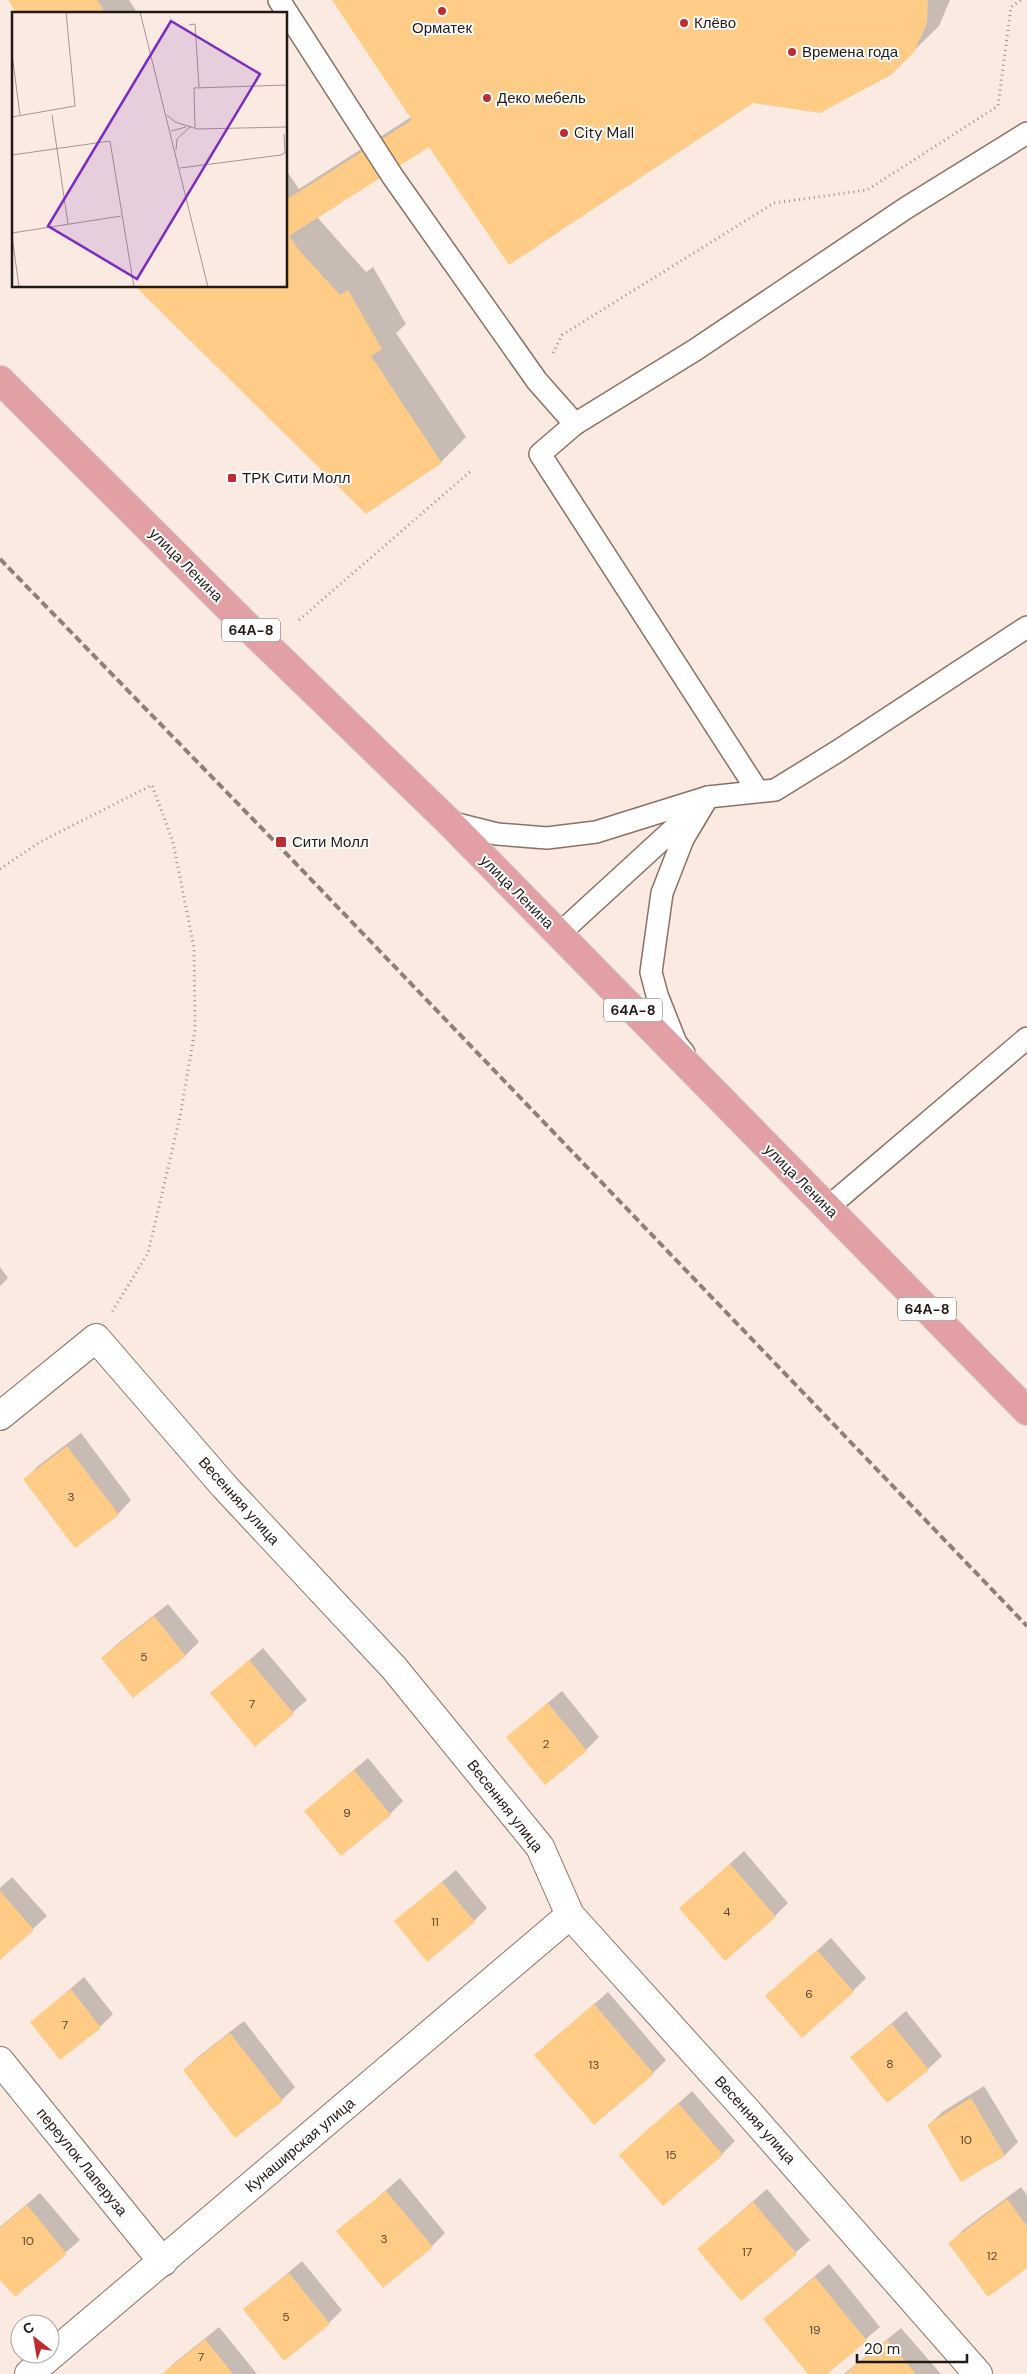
<svg xmlns="http://www.w3.org/2000/svg" width="1027" height="2374" viewBox="0 0 1027 2374" font-family="'DM Sans',sans-serif">
<style>
.shadow{fill:#0003}
.building{fill:#fecc86}
.lines{fill:none;stroke-linecap:round;stroke-linejoin:round}
.service-casing{stroke:#897164;stroke-width:24}
.minor-casing{stroke:#897164;stroke-width:30}
.primary-casing{stroke:#cfcccb;stroke-width:30}
.path{stroke:#9d8f89;stroke-width:3;stroke-dasharray:1 4;stroke-linecap:butt}
.service{stroke:#fff;stroke-width:21}
.minor{stroke:#fff;stroke-width:28}
.primary{stroke:#e29fa4;stroke-width:28}
.rail{stroke:#8d8079;stroke-width:4;stroke-dasharray:8 4;stroke-linecap:butt}
.poi-dot{fill:#bc2c32;stroke:#fff;stroke-width:2}
.labels{text-anchor:middle;dominant-baseline:central;stroke-width:4;stroke-linejoin:round;paint-order:stroke}
.number-label{font-size:12px;fill:#5a4630}
.shield{fill:#fff;stroke:#655e5a;stroke-width:1}
.shield-label{font-size:14px;font-weight:bold;fill:#231914}
.poi-label{font-size:15px;fill:#231914;stroke:#fff;text-anchor:start}
.street-label{font-size:15px;fill:#231914;stroke:#fff}
.inset-road{fill:none;stroke:#a59690;stroke-width:1}
.view{fill:#7b2cbf;fill-opacity:0.15;stroke:#7b2cbf;stroke-width:2.5}
.inset-edge{fill:none;stroke:#231914;stroke-width:2.5}
</style>
<rect width="100%" height="100%" fill="#fbeae2"/>
<!-- shadow -->
<g class="shadow">
<path d="M 9,0 L 129,0 L 138,14 L 18,14 Z"/>
<path d="M 333,0 L 950,0 L 939,26 L 890,74 L 430,145 L 317,217 L 366,272 L 373,267 L 406,324 L 396,333 L 466,437 L 441,462 L 286,286 L 286,170 L 299,189 L 411,117 Z"/>
<path d="M 0,1267 L 8,1278 L 0,1286 Z"/>
<path d="M 81,1433 L 131,1500 L 118,1514 L 75,1546 L 25,1479 L 38,1466 Z"/>
<path d="M 168,1604 L 199,1642 L 185,1656 L 103,1658 L 116,1645 Z"/>
<path d="M 263,1648 L 307,1700 L 255,1745 L 212,1693 Z"/>
<path d="M 562,1691 L 599,1737 L 586,1750 L 507,1737 Z"/>
<path d="M 368,1758 L 403,1801 L 390,1814 L 305,1811 Z"/>
<path d="M 744,1851 L 788,1903 L 775,1916 L 681,1908 Z"/>
<path d="M 456,1870 L 487,1908 L 474,1921 L 396,1921 Z"/>
<path d="M 12,1877 L 47,1916 L 0,1959 L 0,1888 Z"/>
<path d="M 831,1938 L 866,1978 L 853,1991 L 766,1996 Z"/>
<path d="M 84,1977 L 113,2014 L 100,2027 L 32,2022 Z"/>
<path d="M 608,1992 L 666,2060 L 653,2073 L 536,2055 Z"/>
<path d="M 906,2011 L 942,2056 L 928,2069 L 852,2057 Z"/>
<path d="M 244,2021 L 295,2087 L 282,2100 L 184,2070 L 198,2057 Z"/>
<path d="M 984,2086 L 1018,2142 L 1005,2155 L 962,2181 L 929,2125 L 942,2112 Z"/>
<path d="M 692,2091 L 735,2141 L 722,2154 L 621,2155 Z"/>
<path d="M 400,2178 L 445,2233 L 432,2246 L 338,2232 Z"/>
<path d="M 1021,2187 L 1027,2195 L 1027,2266 L 950,2244 L 963,2230 Z"/>
<path d="M 767,2189 L 810,2240 L 741,2300 L 698,2249 Z"/>
<path d="M 40,2193 L 80,2240 L 15,2296 L 0,2278 L 0,2227 Z"/>
<path d="M 302,2261 L 342,2310 L 329,2323 L 245,2309 Z"/>
<path d="M 829,2264 L 880,2327 L 825,2374 L 809,2374 L 764,2319 Z"/>
<path d="M 219,2327 L 257,2374 L 164,2374 L 173,2364 Z"/>
<path d="M 901,2328 L 941,2374 L 844,2374 Z"/>
</g>
<!-- building -->
<g class="building">
<path d="M 8,0 L 97,0 L 106,14 L 17,14 Z"/>
<path d="M 332,0 L 928,0 L 927,23 L 914,52 L 891,75 L 820,113 L 753,103 L 509,265 L 429,147 L 289,236 L 299,250 L 340,295 L 348,290 L 382,349 L 371,356 L 442,463 L 366,514 L 135,286 L 286,286 L 286,200 L 412,120 Z"/>
<path d="M 67,1446 L 119,1515 L 75,1548 L 23,1479 Z"/>
<path d="M 154,1616 L 186,1656 L 133,1698 L 101,1658 Z"/>
<path d="M 249,1660 L 294,1714 L 255,1747 L 210,1693 Z"/>
<path d="M 548,1703 L 587,1751 L 545,1785 L 506,1737 Z"/>
<path d="M 354,1770 L 391,1815 L 341,1856 L 304,1811 Z"/>
<path d="M 730,1864 L 776,1917 L 725,1961 L 679,1908 Z"/>
<path d="M 442,1882 L 475,1922 L 427,1962 L 394,1921 Z"/>
<path d="M 0,1891 L 34,1930 L 0,1960 Z"/>
<path d="M 817,1950 L 854,1992 L 802,2038 L 765,1996 Z"/>
<path d="M 71,1989 L 101,2028 L 60,2060 L 30,2022 Z"/>
<path d="M 594,2004 L 654,2074 L 594,2125 L 534,2055 Z"/>
<path d="M 892,2024 L 929,2070 L 887,2103 L 850,2057 Z"/>
<path d="M 230,2033 L 283,2101 L 235,2138 L 183,2070 Z"/>
<path d="M 971,2098 L 1005,2156 L 961,2182 L 927,2125 Z"/>
<path d="M 678,2103 L 723,2155 L 663,2206 L 619,2155 Z"/>
<path d="M 386,2191 L 433,2247 L 383,2288 L 336,2231 Z"/>
<path d="M 1007,2199 L 1027,2226 L 1027,2268 L 988,2297 L 948,2243 Z"/>
<path d="M 753,2202 L 797,2254 L 741,2301 L 697,2249 Z"/>
<path d="M 27,2205 L 67,2254 L 15,2297 L 0,2280 L 0,2228 Z"/>
<path d="M 289,2273 L 330,2324 L 284,2361 L 243,2309 Z"/>
<path d="M 815,2277 L 867,2341 L 827,2374 L 808,2374 L 763,2319 Z"/>
<path d="M 205,2339 L 233,2374 L 162,2374 Z"/>
<path d="M 887,2340 L 916,2374 L 845,2374 Z"/>
</g>
<g class="lines">
<defs>
<g id="service">
<path d="M 279,0 L 393,177 L 537,381 L 575,424"/>
<path d="M 757,790 L 540,454 L 575,424 L 695,350 L 906,208 L 1027,133"/>
<path d="M 449,822 L 497,834 L 547,838 L 596,832 L 708,797 L 775,790 L 838,751 L 1027,627"/>
<path d="M 559,934 L 691,813"/>
<path d="M 684,1053 L 676,1043 L 657,995 L 651,972 L 662,893 L 683,839 L 708,797"/>
<path d="M 827,1208 L 1027,1038"/>
</g>
<g id="minor">
<path d="M 0,1416 L 96,1338 L 224,1486 L 394,1668 L 540,1847 L 570,1915 L 748,2112 L 978,2374"/>
<path d="M 0,2061 L 163,2262"/>
<path d="M 29,2374 L 570,1915"/>
</g>
<path id="primary" d="M 0,380 L 258,637 L 449,822 L 1027,1411"/>
</defs>
<!-- service casing -->
<use href="#service" class="service-casing"/>
<!-- minor casing -->
<use href="#minor" class="minor-casing"/>
<!-- primary casing -->
<use href="#primary" class="primary-casing"/>
<!-- path -->
<g class="path">
<path d="M 553,353 L 562,335 L 774,203 L 867,190 L 998,106 L 1011,7 L 1021,0"/>
<path d="M 299,620 L 472,470"/>
<path d="M 0,869 L 40,842 L 152,785 L 173,842 L 194,948 L 195,1030 L 180,1117 L 148,1253 L 112,1312"/>
</g>
<!-- service -->
<use href="#service" class="service"/>
<!-- minor -->
<use href="#minor" class="minor"/>
<!-- primary -->
<use href="#primary" class="primary"/>
<!-- rail -->
<path class="rail" d="M 0,559 L 279,846 L 1027,1626"/>
</g>
<!-- markers -->
<g class="poi-dot">
<circle cx="442" cy="11" r="5"/>
<circle cx="684" cy="23" r="5"/>
<circle cx="792" cy="52" r="5"/>
<circle cx="487" cy="98" r="5"/>
<circle cx="564" cy="133" r="5"/>
<rect x="227" y="473" width="10" height="10" rx="2.5"/>
<rect x="275" y="836" width="12" height="12" rx="2.5"/>
</g>
<g class="labels">
<!-- number labels -->
<g class="number-label">
<text x="71" y="1497">3</text>
<text x="144" y="1657">5</text>
<text x="252" y="1704">7</text>
<text x="546" y="1744">2</text>
<text x="347" y="1813">9</text>
<text x="727" y="1912">4</text>
<text x="435" y="1922">11</text>
<text x="809" y="1994">6</text>
<text x="65" y="2025">7</text>
<text x="890" y="2064">8</text>
<text x="594" y="2065">13</text>
<text x="966" y="2140">10</text>
<text x="671" y="2155">15</text>
<text x="384" y="2239">3</text>
<text x="28" y="2241">10</text>
<text x="747" y="2252">17</text>
<text x="992" y="2256">12</text>
<text x="286" y="2317">5</text>
<text x="815" y="2330">19</text>
<text x="201" y="2357">7</text>
</g>
<!-- shield labels -->
<g class="shield">
<rect x="222" y="618.5" width="58" height="23" rx="4"/>
<rect x="604" y="998.5" width="58" height="23" rx="4"/>
<rect x="898" y="1297.5" width="58" height="23" rx="4"/>
</g>
<g class="shield-label">
<text x="251" y="630">64А-8</text>
<text x="633" y="1010">64А-8</text>
<text x="927" y="1309">64А-8</text>
</g>
<!-- poi labels -->
<g class="poi-label">
<text x="694" y="23">Клёво</text>
<text x="442" y="28" text-anchor="middle">Орматек</text>
<text x="802" y="52">Времена года</text>
<text x="497" y="98">Деко мебель</text>
<text x="574" y="133">City Mall</text>
<text x="242" y="478">ТРК Сити Молл</text>
<text x="292" y="842">Сити Молл</text>
</g>
<!-- street labels -->
<g class="street-label">
<text transform="translate(186 565) rotate(45)">улица Ленина</text>
<text transform="translate(517 892) rotate(45)">улица Ленина</text>
<text transform="translate(801 1181) rotate(45)">улица Ленина</text>
<text transform="translate(239 1501) rotate(48)">Весенняя улица</text>
<text transform="translate(505 1806) rotate(52)">Весенняя улица</text>
<text transform="translate(755 2120) rotate(48)">Весенняя улица</text>
<text transform="translate(300 2145) rotate(-40)">Кунаширская улица</text>
<text transform="translate(82 2162) rotate(51)">переулок Лаперуза</text>
</g>
</g>
<!-- overview -->
<g transform="translate(12 12)">
<rect width="275" height="275" fill="#fbeae2"/>
<path class="inset-road" d="M 128,0 L 196,275M 177,13 L 183,12 L 187,75M 0,42 L 8,103M 40,103 L 56,212M 155,103 L 163,110 L 185,117 L 275,115M 0,105 L 63,94 L 54,0M 183,116 L 182,76 L 275,73M 159,119 L 174,115M 164,138 L 165,127 L 179,114M 0,143 L 98,129 L 122,275M 168,156 L 269,143 L 273,141 L 272,122M 0,221 L 109,204M 0,224 L 7,275"/>
<path class="view" d="M 159,9 L 248,62 L 125,267 L 36,214 Z"/>
<rect width="275" height="275" class="inset-edge"/>
</g>
<!-- north arrow -->
<g transform="translate(35 2339) rotate(329)"><circle r="24" fill="#ffffff" stroke="#a7a3a1"/>
<path d="M0-4L9 19L0 12L-9 19Z" fill="#bc2c32"/>
<text y="-8" font-size="14" font-weight="bold" text-anchor="middle" fill="#231914">С</text>
</g>
<!-- scale -->
<path d="M857 2354v8h110v-8" fill="none" stroke="#231914" stroke-width="2.5"/>
<text x="864" y="2354" font-size="15" fill="#231914" stroke="#ffffff" stroke-width="4" paint-order="stroke">20 m</text>
</svg>
